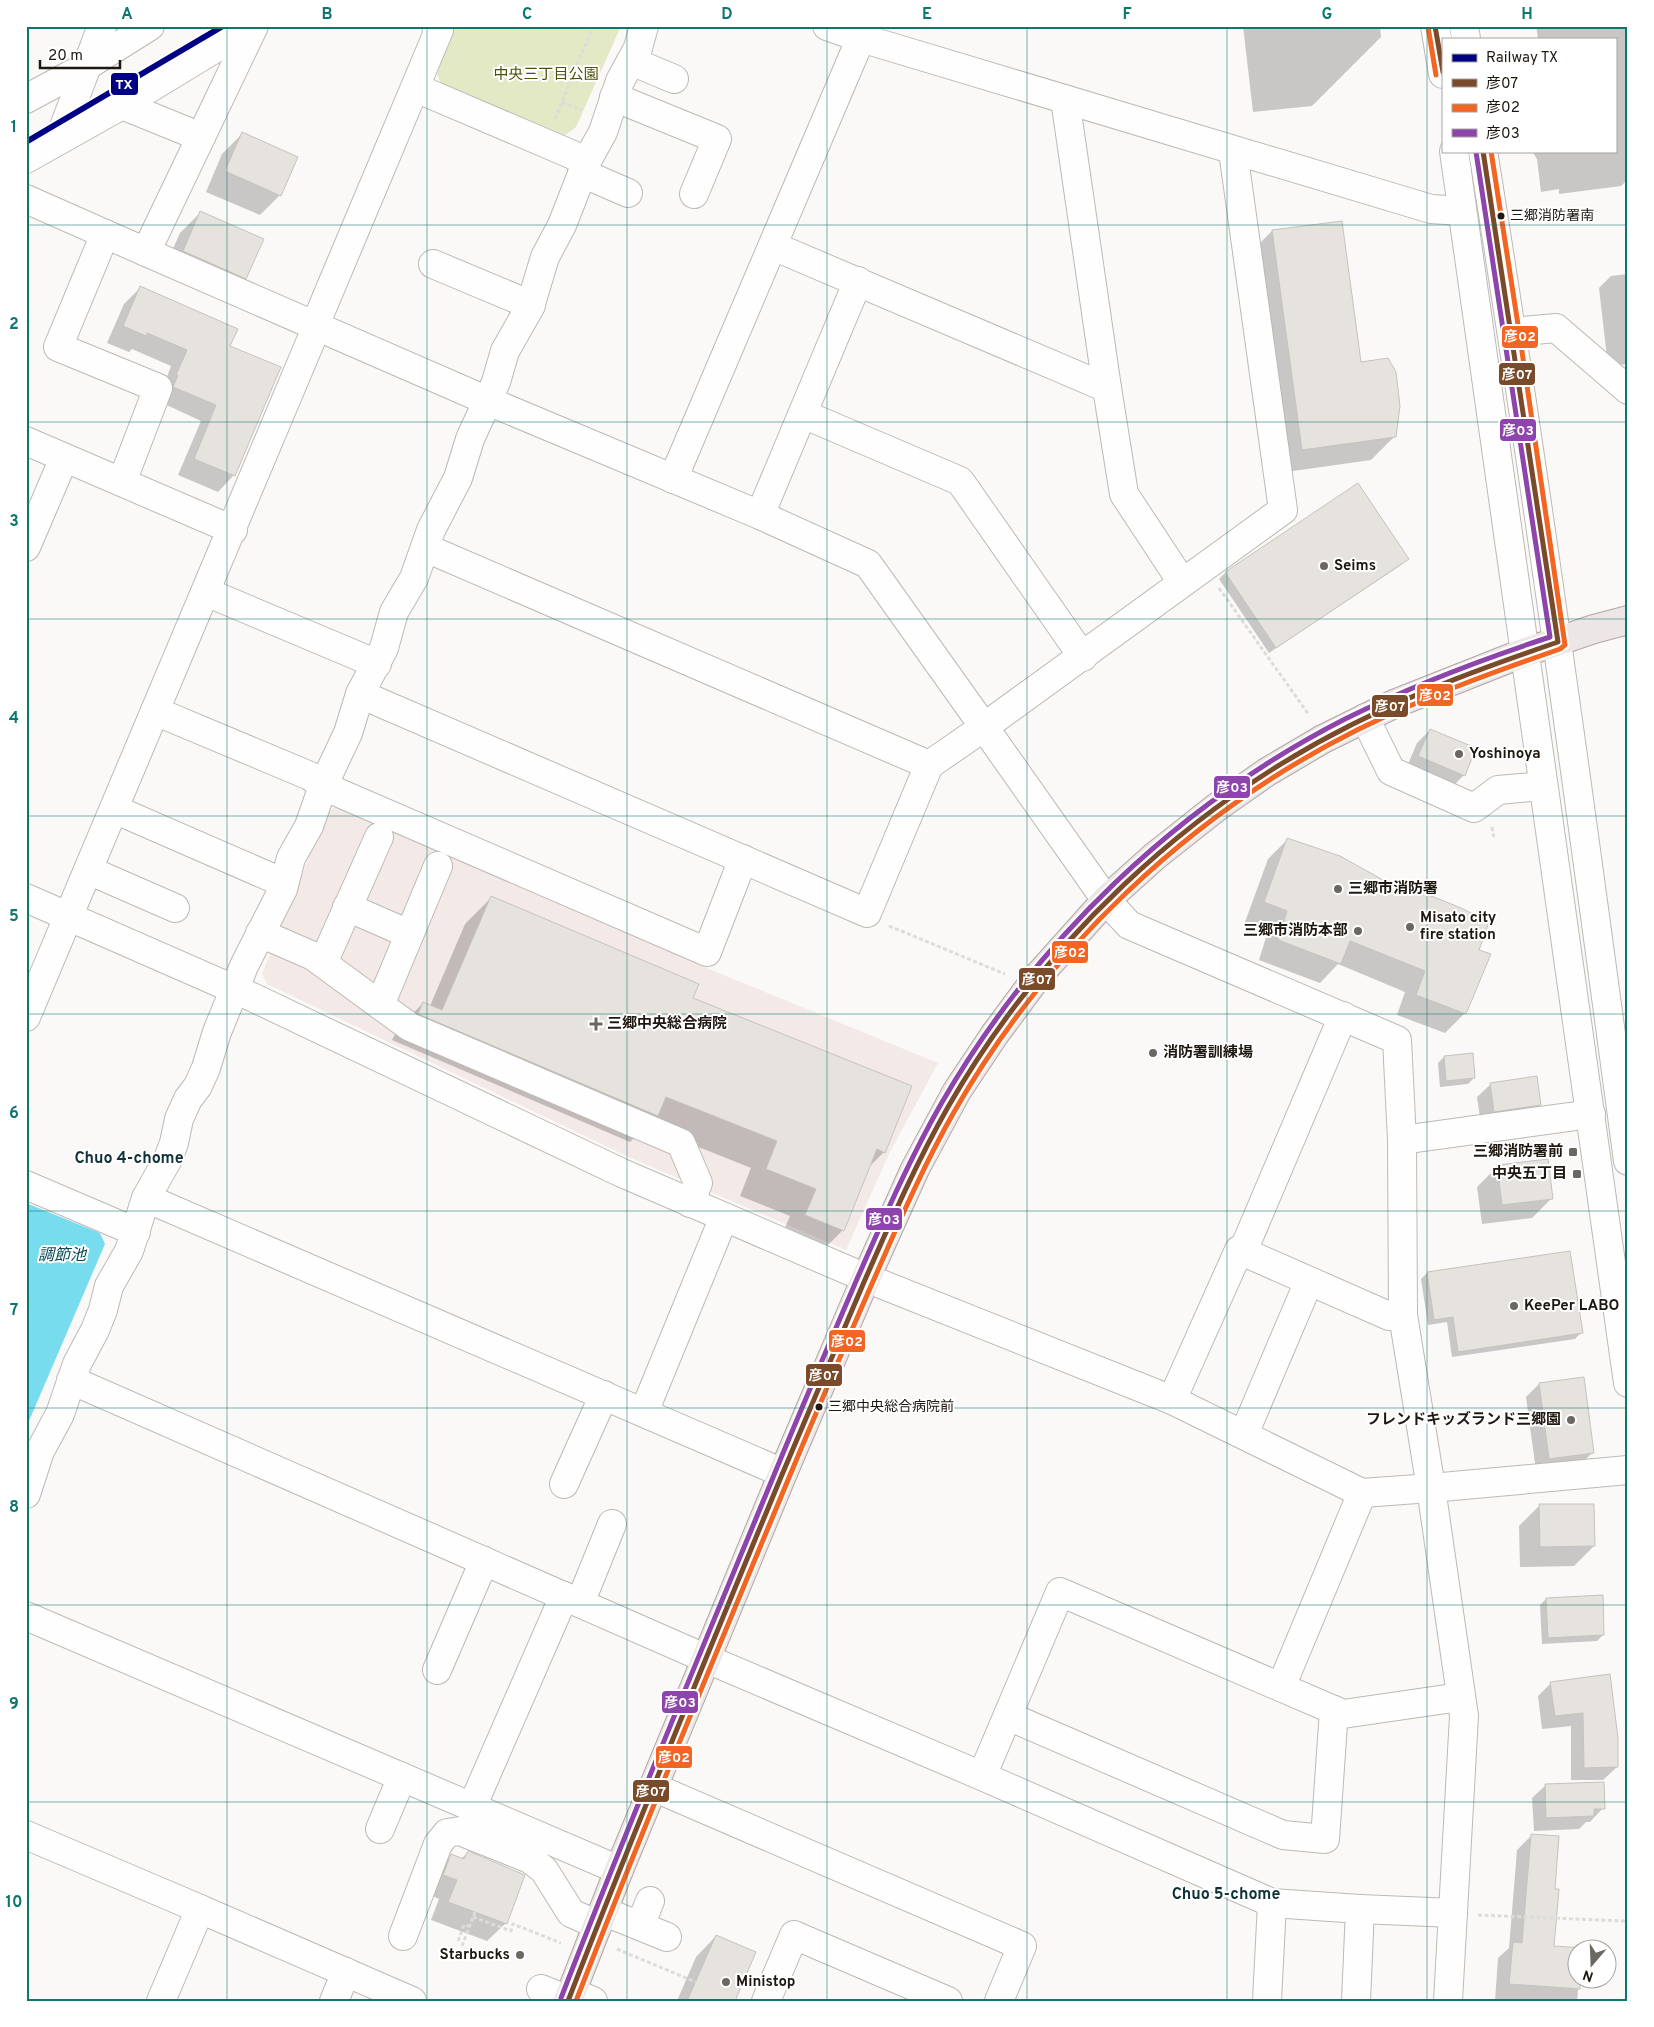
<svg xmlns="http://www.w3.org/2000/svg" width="1654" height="2027" viewBox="0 0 1654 2027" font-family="Overpass,'Noto Sans JP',sans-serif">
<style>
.medical{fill:#f3e9e6}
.green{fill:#e3e8c5}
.water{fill:#78dcef}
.shadow{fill:#0003}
.building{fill:#e6e2dd;stroke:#c6c2bd}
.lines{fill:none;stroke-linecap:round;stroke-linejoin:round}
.minor-casing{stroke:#bdb9b4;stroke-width:30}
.major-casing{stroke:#b2a6a4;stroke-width:30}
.path{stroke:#dddcdb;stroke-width:3;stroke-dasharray:4 2.5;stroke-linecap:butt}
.minor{stroke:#fefefe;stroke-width:28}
.major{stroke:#ede6e6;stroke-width:28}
.bus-1-casing{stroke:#fff;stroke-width:9}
.bus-2-casing{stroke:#fff;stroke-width:9}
.bus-3-casing{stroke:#fff;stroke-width:9}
.bus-1{stroke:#7a4b2a;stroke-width:5}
.bus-2{stroke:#f26522;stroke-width:5}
.bus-3{stroke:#8e44ad;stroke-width:5}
.rail-1-casing{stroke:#fff;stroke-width:10}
.rail-1{stroke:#000084;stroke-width:6}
.grid{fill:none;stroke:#0f766e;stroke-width:1;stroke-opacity:0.55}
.bus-dot{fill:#1f1810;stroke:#fff;stroke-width:2}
.poi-dot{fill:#6c6761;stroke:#fff;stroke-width:2}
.labels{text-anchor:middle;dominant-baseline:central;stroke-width:4;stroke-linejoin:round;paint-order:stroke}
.bus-label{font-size:14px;fill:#1f1810;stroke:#fff;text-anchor:start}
.park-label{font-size:15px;fill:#4c5308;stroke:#fff}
.poi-label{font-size:15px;font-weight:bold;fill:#1f1810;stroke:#fff;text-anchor:start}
.neighbourhood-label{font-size:16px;font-weight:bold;fill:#113239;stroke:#fff}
.water-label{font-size:16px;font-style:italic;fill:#084853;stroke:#fff}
.line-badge{stroke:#fff;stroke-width:2}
.badge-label{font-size:14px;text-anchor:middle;font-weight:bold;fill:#fff}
.neatline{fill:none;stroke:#0f766e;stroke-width:2}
.grid-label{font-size:16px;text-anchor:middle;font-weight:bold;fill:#0f766e}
</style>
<rect width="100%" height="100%" fill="#fbf9f7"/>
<!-- medical -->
<path class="medical" d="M 336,807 L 714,971 L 938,1063 L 889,1154 L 846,1250 L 633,1159 L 267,984 L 262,974 L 327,812 Z"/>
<!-- green -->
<path class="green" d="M 452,26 L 621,26 L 576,127 L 565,135 L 441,84 L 437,74 L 454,30 Z"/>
<!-- water -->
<path class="water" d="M 26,1203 L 100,1233 L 105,1244 L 26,1428 Z"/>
<!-- shadow -->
<g class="shadow">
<path d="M 1243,26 L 1380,26 L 1381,37 L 1312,106 L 1253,112 Z"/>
<path d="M 1536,26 L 1627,26 L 1628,179 L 1621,186 L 1559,194 L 1559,189 L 1541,192 L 1537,159 L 1532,151 L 1615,151 L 1615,39 L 1538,39 Z"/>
<path d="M 242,134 L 280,195 L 260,215 L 206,192 L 222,154 Z"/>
<path d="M 200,213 L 245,278 L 225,298 L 163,271 L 180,233 Z"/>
<path d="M 1272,231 L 1395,436 L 1371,460 L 1279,473 L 1248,255 Z"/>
<path d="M 1628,274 L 1628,364 L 1608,366 L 1599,288 L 1611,276 Z"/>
<path d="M 140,288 L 229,346 L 234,475 L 218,492 L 178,475 L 201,421 L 158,401 L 171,366 L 132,349 L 129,352 L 107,343 L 124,304 Z"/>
<path d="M 1357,485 L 1407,559 L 1401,565 L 1269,653 L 1219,579 L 1225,573 Z"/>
<path d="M 1430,730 L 1464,775 L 1451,788 L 1406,769 L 1417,743 Z"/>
<path d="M 1288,839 L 1399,890 L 1402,887 L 1477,951 L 1465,1013 L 1445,1033 L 1397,1015 L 1405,992 L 1338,964 L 1320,983 L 1259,960 L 1268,931 L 1245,922 L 1268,859 Z"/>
<path d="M 492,897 L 692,999 L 884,1152 L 868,1168 L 843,1230 L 816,1257 L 779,1242 L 790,1216 L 740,1196 L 751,1168 L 646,1126 L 630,1142 L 392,1040 L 397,1030 L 423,1003 L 430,1006 L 465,924 Z"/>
<path d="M 1628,920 L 1628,938 L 1626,922 Z"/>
<path d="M 1444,1057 L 1474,1078 L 1468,1084 L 1440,1087 L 1438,1063 Z"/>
<path d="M 1491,1084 L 1540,1105 L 1526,1118 L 1481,1124 L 1477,1097 Z"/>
<path d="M 1547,1161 L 1552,1198 L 1532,1218 L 1482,1224 L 1477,1187 L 1497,1167 Z"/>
<path d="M 1427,1273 L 1581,1333 L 1575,1339 L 1452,1357 L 1447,1322 L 1428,1325 L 1421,1279 Z"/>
<path d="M 1539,1384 L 1593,1452 L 1579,1466 L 1536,1471 L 1526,1397 Z"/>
<path d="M 1540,1505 L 1594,1546 L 1574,1566 L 1520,1567 L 1519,1526 Z"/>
<path d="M 1546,1599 L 1603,1635 L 1597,1641 L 1542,1644 L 1540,1605 Z"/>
<path d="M 1609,1676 L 1617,1767 L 1603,1780 L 1571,1780 L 1571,1726 L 1542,1729 L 1538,1696 L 1551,1683 Z"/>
<path d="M 1546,1785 L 1603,1808 L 1590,1822 L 1586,1822 L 1579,1829 L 1534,1831 L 1532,1798 Z"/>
<path d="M 1532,1835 L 1554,1890 L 1553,1947 L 1576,1950 L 1576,1980 L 1579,1980 L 1577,2001 L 1495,2001 L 1498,1958 L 1509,1948 L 1517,1850 Z"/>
<path d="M 468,1852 L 506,1923 L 487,1941 L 431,1920 L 439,1899 L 426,1893 L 433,1874 L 451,1856 L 461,1859 Z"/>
<path d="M 716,1936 L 733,2001 L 677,2001 L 696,1957 Z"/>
</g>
<!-- building -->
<g class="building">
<path d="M 242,132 L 298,157 L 281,196 L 225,171 Z"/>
<path d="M 200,211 L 264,239 L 246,279 L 183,251 Z"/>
<path d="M 1342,221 L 1361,362 L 1388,358 L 1396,372 L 1400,406 L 1396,437 L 1302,450 L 1272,230 Z"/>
<path d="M 140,286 L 238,329 L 230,346 L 281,367 L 235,476 L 194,459 L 216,405 L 173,387 L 178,375 L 176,375 L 187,350 L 147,333 L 146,336 L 123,326 Z"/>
<path d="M 1358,483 L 1409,559 L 1276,648 L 1225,572 Z"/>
<path d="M 1430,729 L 1476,748 L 1465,776 L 1418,756 Z"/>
<path d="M 1287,838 L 1340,856 L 1401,890 L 1402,886 L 1434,897 L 1461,908 L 1489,922 L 1479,950 L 1491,954 L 1466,1014 L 1416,995 L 1425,971 L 1350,941 L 1341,964 L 1278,940 L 1287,911 L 1264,902 Z"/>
<path d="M 491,896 L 699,984 L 693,998 L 912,1086 L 885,1153 L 877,1149 L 844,1231 L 805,1215 L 816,1189 L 766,1169 L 777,1141 L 666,1097 L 658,1116 L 418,1014 L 423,1002 L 442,1010 Z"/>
<path d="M 1473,1053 L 1475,1078 L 1446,1081 L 1444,1056 Z"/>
<path d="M 1537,1076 L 1541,1105 L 1494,1112 L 1490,1083 Z"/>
<path d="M 1548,1159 L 1553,1199 L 1502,1205 L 1497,1165 Z"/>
<path d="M 1570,1251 L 1583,1333 L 1458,1352 L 1453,1317 L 1434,1320 L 1427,1272 Z"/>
<path d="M 1584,1377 L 1594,1453 L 1549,1459 L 1539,1383 Z"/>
<path d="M 1539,1504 L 1594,1504 L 1595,1546 L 1540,1547 Z"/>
<path d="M 1603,1595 L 1604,1635 L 1548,1638 L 1546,1598 Z"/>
<path d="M 1610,1674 L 1618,1738 L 1618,1767 L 1584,1768 L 1583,1713 L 1555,1716 L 1550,1682 Z"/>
<path d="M 1604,1782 L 1605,1809 L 1594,1809 L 1594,1816 L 1546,1818 L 1545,1784 Z"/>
<path d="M 1531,1834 L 1559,1836 L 1555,1889 L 1559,1889 L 1554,1946 L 1583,1948 L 1583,1950 L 1576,1950 L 1576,1980 L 1580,1980 L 1580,1989 L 1509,1984 L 1513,1942 L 1522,1943 Z"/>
<path d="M 468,1851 L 525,1875 L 507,1924 L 448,1902 L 457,1880 L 443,1875 L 451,1854 L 464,1859 Z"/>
<path d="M 716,1935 L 756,1952 L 735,2001 L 687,2001 Z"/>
</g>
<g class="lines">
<defs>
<g id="minor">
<path d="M 827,26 L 861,38 L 1431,209 L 1462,211"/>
<path d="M 1435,26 L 1443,74"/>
<path d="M 1464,26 L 1466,39"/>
<path d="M 631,61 L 674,79"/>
<path d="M 416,88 L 587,161"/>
<path d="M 614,97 L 717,139 L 694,194"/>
<path d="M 26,99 L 85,67 L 150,26"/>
<path d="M 1065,99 L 1107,388 L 1124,494 L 1182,582"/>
<path d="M 122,105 L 201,137"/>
<path d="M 59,140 L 102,26"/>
<path d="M 1454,151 L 1628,1383"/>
<path d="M 1483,151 C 1537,487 1583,824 1628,1161"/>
<path d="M 26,159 L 122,105 L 252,26"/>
<path d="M 582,173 L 628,193"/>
<path d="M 26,199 L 146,252 L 488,401 L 760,515 L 868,564 L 984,727 L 1283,510 L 1233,151"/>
<path d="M 105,234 L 58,347 L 158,388 L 122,482"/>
<path d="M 773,246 L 1107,388"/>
<path d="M 146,252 L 254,26"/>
<path d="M 433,264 L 531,305"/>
<path d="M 315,325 L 439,30 L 436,26"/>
<path d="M 1512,332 L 1556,328 L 1628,390"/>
<path d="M 803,414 L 960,481 L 1083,657"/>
<path d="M 26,441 L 233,530"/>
<path d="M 673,479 L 866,26"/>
<path d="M 760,515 L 858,281"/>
<path d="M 26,547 L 64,458"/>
<path d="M 426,548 L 929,765"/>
<path d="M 206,592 L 377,664"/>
<path d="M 360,694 L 867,913 L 929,765 L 984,727 L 1106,900 L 1129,925 L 1397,1040 L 1402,1140 L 1403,1315 L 1431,1488 L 1464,1716 L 1448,2001"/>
<path d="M 155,711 L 310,776 L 323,786 L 707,952 L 743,859"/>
<path d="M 1365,718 L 1391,771 L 1474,808 L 1498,790 L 1543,786"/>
<path d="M 114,809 L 284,883"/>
<path d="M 88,870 L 175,908"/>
<path d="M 26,898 L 252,997 L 622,1173 L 866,1278 L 1172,1400 L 1362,1493 L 1431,1488 L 1628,1470"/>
<path d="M 347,907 L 409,934"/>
<path d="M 260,933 L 313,956 L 410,1027 L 681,1143 L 698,1183 L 690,1203"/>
<path d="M 323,963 L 379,837"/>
<path d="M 380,1005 L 438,866"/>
<path d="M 26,1017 L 317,326"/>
<path d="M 1402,1140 L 1591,1114"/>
<path d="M 26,1185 L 136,1232"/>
<path d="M 146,1198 L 783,1473"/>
<path d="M 1243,1251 L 1343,1016"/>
<path d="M 71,1380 L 707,1659 L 982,1776 L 1272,1903 L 1360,1909 L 1356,2001"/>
<path d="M 1172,1400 L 1239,1250 L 1389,1316 L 1403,1315"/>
<path d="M 644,1412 L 724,1217"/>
<path d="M 1244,1434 L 1309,1281"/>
<path d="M 564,1484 L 604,1395"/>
<path d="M 26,1494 L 40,1451 L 60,1414 L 77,1364 L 95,1330 L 103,1310 L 109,1286 L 129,1251 L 146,1198 L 168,1159 L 174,1143 L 179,1119 L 188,1099 L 198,1086 L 206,1068 L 217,1032 L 244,966 L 283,889 L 291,858 L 309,826 L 323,786 L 348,733 L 360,694 L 384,648 L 394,612 L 414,578 L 431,530 L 458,478 L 470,439 L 496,382 L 505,351 L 530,307 L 545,257 L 562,225 L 587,161 L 603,132 L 620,81 L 638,48 L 644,26"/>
<path d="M 580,1603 L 612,1524"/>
<path d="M 26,1616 L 619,1870"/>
<path d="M 437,1670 L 484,1561"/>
<path d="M 1281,1687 L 1362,1493"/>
<path d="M 1008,1716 L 1283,1835 L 1325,1839 L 1334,1710"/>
<path d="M 982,1776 L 1060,1592 L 1343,1714 L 1460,1697"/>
<path d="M 653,1787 L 1022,1946 L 999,2001"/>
<path d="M 472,1807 L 564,1596"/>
<path d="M 380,1829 L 402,1777"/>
<path d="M 26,1835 L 200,1909"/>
<path d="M 1360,1909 L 1453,1913"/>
<path d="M 603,1911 L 667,1937"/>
<path d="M 640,1926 L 650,1901"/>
<path d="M 403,1936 L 438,1844 L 447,1833 L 460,1831 L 530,1859 L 544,1870 L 571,1913 L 598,1925"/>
<path d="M 541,1989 L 568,2000"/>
<path d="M 572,1992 L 593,2001"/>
<path d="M 161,2001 L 200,1909 L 412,2001"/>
<path d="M 334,2001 L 346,1972"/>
<path d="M 766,2001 L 794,1935 L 948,2001"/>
<path d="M 1267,2001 L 1272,1903"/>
</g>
<path id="major" d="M 568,2001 L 619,1870 L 783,1473 L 866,1278 L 915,1169 L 957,1091 L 995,1034 L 1038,976 L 1106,900 L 1155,856 L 1217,807 L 1267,772 L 1323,739 L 1394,704 L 1523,653 L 1594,629 L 1628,620"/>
</defs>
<!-- minor casing -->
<use href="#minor" class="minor-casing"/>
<!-- major casing -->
<use href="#major" class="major-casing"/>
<!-- path -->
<g class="path">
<path d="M 562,102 L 582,110"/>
<path d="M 555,119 L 593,26"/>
<path d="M 1219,588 L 1309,715"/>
<path d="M 1492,827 L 1494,839"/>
<path d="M 889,926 L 1005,974"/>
<path d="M 1478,1915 L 1625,1921"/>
<path d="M 473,1917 L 511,1931 L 513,1924 L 561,1943"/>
<path d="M 458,1941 L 464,1925 L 469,1926"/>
<path d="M 462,1946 L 475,1912"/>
<path d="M 617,1949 L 696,1982"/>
</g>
<!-- minor -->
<use href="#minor" class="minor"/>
<!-- major -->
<use href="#major" class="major"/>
<defs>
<g id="bus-1">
<path d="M 1435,26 L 1443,72"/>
<path d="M 568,2001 C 636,1825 709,1651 781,1477 C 808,1412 836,1347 864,1282 C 890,1223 916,1163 948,1107 C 1042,944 1185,808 1353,724 C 1419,691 1488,666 1558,642 L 1483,151"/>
</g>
<g id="bus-2">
<path d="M 1428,27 L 1436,75"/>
<path d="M 576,2001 C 644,1826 716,1653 788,1480 C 815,1415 843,1350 871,1286 C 897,1227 922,1168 954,1112 C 1047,950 1189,814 1357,730 C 1422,698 1491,673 1560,649 L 1565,645 L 1519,331 L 1491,151"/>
</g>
<path id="bus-3" d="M 561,1998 C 629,1822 702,1649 774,1475 C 801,1409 829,1344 857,1279 C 883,1220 909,1160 941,1104 C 1035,941 1177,805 1345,719 C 1411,686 1480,660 1550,637 L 1476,152"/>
</defs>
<!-- bus-1 casing -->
<use href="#bus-1" class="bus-1-casing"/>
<!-- bus-2 casing -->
<use href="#bus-2" class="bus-2-casing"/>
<!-- bus-3 casing -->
<use href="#bus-3" class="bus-3-casing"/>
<!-- bus-1 -->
<use href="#bus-1" class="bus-1"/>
<!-- bus-2 -->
<use href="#bus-2" class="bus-2"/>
<!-- bus-3 -->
<use href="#bus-3" class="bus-3"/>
<defs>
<path id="rail-1" d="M 26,142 L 223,26"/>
</defs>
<!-- rail-1 casing -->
<use href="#rail-1" class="rail-1-casing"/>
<!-- rail-1 -->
<use href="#rail-1" class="rail-1"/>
</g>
<!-- grid -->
<path class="grid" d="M 227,26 L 227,2001M 427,26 L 427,2001M 627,26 L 627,2001M 827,26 L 827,2001M 1027,26 L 1027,2001M 1227,26 L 1227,2001M 1427,26 L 1427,2001M 26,225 L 1628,225M 26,422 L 1628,422M 26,619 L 1628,619M 26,816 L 1628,816M 26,1014 L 1628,1014M 26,1211 L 1628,1211M 26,1408 L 1628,1408M 26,1605 L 1628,1605M 26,1802 L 1628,1802"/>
<!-- markers -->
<g class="bus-dot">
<circle cx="1501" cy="216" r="4.5"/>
<circle cx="819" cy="1407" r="4.5"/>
</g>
<g class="poi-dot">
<circle cx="1324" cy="566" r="5"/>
<circle cx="1459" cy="754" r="5"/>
<circle cx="1338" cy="889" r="5"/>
<circle cx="1410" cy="927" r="5"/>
<circle cx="1358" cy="931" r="5"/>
<path d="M593.5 1016.5h5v5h5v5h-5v5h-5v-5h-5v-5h5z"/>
<circle cx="1153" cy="1053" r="5"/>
<rect x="1568" y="1147" width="10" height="10" rx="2.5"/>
<rect x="1572" y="1169" width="10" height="10" rx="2.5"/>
<circle cx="1514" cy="1306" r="5"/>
<circle cx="1571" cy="1420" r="5"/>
<circle cx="520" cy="1955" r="5"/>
<circle cx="726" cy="1982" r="5"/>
</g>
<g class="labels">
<!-- bus labels -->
<g class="bus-label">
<text x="1510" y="216">三郷消防署南</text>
<text x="828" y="1407">三郷中央総合病院前</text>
</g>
<!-- park labels -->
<g class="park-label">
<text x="546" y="75">中央三丁目公園</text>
</g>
<!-- poi labels -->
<g class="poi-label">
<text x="1334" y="566">Seims</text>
<text x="1469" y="754">Yoshinoya</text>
<text x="1348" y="889">三郷市消防署</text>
<text x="1420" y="918">Misato city<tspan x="1420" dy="17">fire station</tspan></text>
<text x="1348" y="931" text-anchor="end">三郷市消防本部</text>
<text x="607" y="1024">三郷中央総合病院</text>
<text x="1163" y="1053">消防署訓練場</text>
<text x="1563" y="1152" text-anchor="end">三郷消防署前</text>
<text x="1567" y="1174" text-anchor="end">中央五丁目</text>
<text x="1524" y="1306">KeePer LABO</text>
<text x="1561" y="1420" text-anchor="end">フレンドキッズランド三郷園</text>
<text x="510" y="1955" text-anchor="end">Starbucks</text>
<text x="736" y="1982">Ministop</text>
</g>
<!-- neighbourhood labels -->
<g class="neighbourhood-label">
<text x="129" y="1159">Chuo 4-chome</text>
<text x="1226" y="1895">Chuo 5-chome</text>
</g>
<!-- water labels -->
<g class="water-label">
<text x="62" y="1256">調節池</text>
</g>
</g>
<g class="line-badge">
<rect x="110" y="72" width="29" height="24" rx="5" fill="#000084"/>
<rect x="1501" y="325" width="38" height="24" rx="5" fill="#f26522"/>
<rect x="1498" y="362" width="38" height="24" rx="5" fill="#7a4b2a"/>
<rect x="1499" y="418" width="38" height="24" rx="5" fill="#8e44ad"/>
<rect x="1416" y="683" width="38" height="24" rx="5" fill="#f26522"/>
<rect x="1371" y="694" width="38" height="24" rx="5" fill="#7a4b2a"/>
<rect x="1213" y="775" width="38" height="24" rx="5" fill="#8e44ad"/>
<rect x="1051" y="940" width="38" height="24" rx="5" fill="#f26522"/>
<rect x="1018" y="967" width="38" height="24" rx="5" fill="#7a4b2a"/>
<rect x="865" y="1207" width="38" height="24" rx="5" fill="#8e44ad"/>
<rect x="828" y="1329" width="38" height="24" rx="5" fill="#f26522"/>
<rect x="805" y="1363" width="38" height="24" rx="5" fill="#7a4b2a"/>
<rect x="661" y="1690" width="38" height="24" rx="5" fill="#8e44ad"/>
<rect x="655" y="1745" width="38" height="24" rx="5" fill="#f26522"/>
<rect x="632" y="1779" width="38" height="24" rx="5" fill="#7a4b2a"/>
</g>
<g class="badge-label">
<text x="124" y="89">TX</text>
<text x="1520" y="341">彦02</text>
<text x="1517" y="379">彦07</text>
<text x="1518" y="435">彦03</text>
<text x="1435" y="700">彦02</text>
<text x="1390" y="711">彦07</text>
<text x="1232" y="792">彦03</text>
<text x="1070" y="957">彦02</text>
<text x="1037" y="984">彦07</text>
<text x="884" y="1224">彦03</text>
<text x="847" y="1346">彦02</text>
<text x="824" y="1380">彦07</text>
<text x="680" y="1707">彦03</text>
<text x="674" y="1762">彦02</text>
<text x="651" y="1796">彦07</text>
</g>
<!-- border -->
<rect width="1654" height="2027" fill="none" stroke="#ffffff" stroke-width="55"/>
<!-- legend -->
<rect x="1442" y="38" width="175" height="115" fill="#ffffff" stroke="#a5a39f"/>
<rect x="1452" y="54" width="25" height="8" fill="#000084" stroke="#a5a39f"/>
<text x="1486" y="62" font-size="15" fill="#1f1810">Railway TX</text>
<rect x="1452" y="79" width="25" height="8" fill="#7a4b2a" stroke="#a5a39f"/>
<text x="1486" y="88" font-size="15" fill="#1f1810">彦07</text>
<rect x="1452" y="104" width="25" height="8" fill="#f26522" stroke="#a5a39f"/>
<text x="1486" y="112" font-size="15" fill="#1f1810">彦02</text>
<rect x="1452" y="129" width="25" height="8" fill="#8e44ad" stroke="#a5a39f"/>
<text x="1486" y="138" font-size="15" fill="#1f1810">彦03</text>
<!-- north arrow -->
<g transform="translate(1592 1964) rotate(199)"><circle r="24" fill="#ffffff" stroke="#a5a39f"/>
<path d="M0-4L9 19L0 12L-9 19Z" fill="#6c6761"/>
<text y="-8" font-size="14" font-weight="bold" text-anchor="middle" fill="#1f1810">N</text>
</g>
<!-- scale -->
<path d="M40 60v8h80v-8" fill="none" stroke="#1f1810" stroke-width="2.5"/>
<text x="48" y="60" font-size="15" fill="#1f1810" stroke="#ffffff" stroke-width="4" paint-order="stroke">20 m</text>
<rect x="28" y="28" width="1598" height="1972" class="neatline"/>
<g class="grid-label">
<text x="127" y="19">A</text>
<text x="327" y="19">B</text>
<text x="527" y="19">C</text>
<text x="727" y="19">D</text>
<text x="927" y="19">E</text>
<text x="1127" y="19">F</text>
<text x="1327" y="19">G</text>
<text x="1527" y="19">H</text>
<text x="14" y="132">1</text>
<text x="14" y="329">2</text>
<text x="14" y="526">3</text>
<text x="14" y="723">4</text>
<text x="14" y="921">5</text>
<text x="14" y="1118">6</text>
<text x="14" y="1315">7</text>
<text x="14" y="1512">8</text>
<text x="14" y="1709">9</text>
<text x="14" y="1907">10</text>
</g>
</svg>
